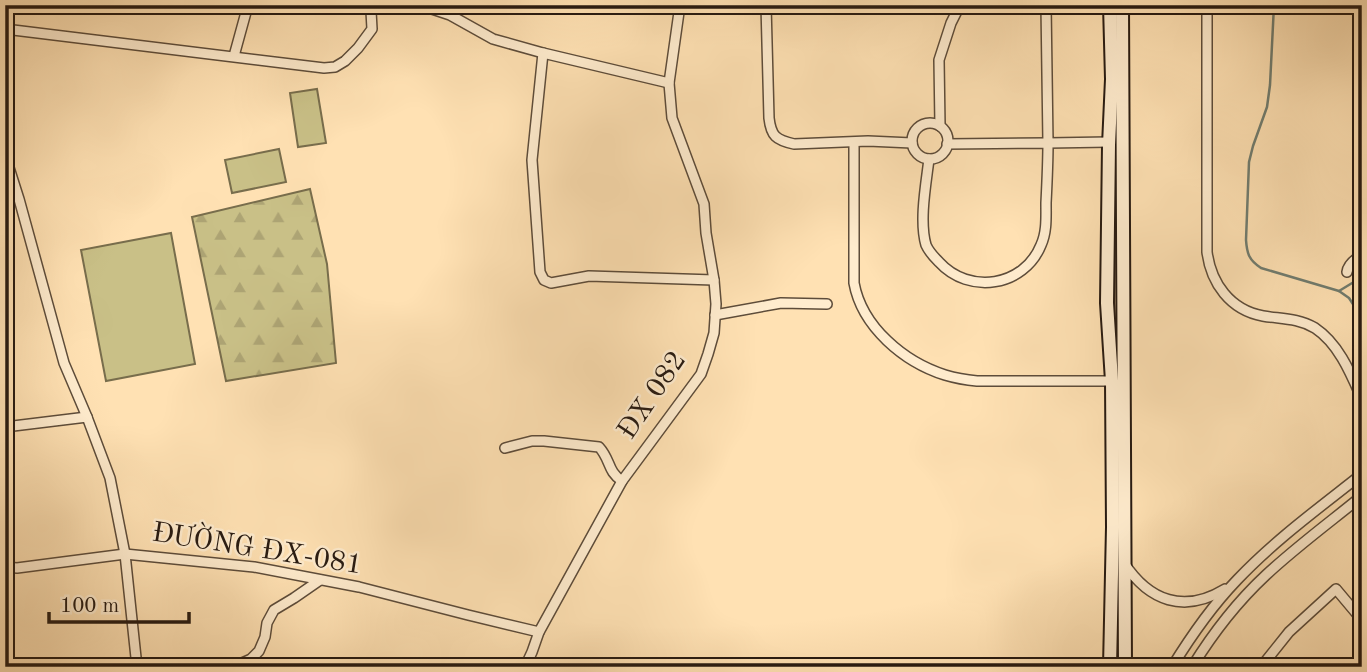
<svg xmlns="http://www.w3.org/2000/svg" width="1367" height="672" viewBox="0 0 1367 672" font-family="'Old Standard TT',serif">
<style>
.forest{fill:url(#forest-firs);stroke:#786d4c;stroke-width:2}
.pitch{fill:#c9c087;stroke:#786d4c;stroke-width:2}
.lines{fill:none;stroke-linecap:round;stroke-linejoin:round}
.stream{stroke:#707c6f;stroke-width:2.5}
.street-casing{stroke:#5d4c3a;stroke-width:12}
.secondary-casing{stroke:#271a11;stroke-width:16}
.street{stroke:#ffecce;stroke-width:9}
.secondary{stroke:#ffecce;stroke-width:12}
.labels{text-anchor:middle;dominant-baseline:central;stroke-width:5;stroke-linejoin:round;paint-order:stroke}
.street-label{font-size:28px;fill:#271a11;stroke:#ffecce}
</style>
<defs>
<pattern id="forest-firs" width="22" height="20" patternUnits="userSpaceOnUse" patternTransform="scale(1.75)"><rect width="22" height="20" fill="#c9c087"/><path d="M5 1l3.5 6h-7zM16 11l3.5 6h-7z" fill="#ada474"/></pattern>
</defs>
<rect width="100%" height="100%" fill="#ffe1b3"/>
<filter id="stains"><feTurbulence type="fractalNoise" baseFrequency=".00286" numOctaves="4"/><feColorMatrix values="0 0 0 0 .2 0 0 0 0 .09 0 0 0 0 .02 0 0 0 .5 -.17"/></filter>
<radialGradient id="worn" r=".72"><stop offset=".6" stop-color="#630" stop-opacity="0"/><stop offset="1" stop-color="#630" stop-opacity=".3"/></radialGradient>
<!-- forest -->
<path class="forest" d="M 310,189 L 327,264 L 336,363 L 226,381 L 192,217 Z"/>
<!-- pitch -->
<g class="pitch">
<path d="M 317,89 L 326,143 L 298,147 L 290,93 Z"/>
<path d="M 279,149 L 286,182 L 232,193 L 225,160 Z"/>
<path d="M 171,233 L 195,364 L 106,381 L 81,250 Z"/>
</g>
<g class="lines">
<!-- stream -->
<g class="stream">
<path d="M 1274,5 L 1270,85 L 1267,107 L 1253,146 L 1249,162 L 1246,240 C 1247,254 1249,260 1261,268 L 1339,291 L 1349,298 L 1362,318"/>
<path d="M 1339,291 L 1362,277"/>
</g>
<defs>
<g id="street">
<path d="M 420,5 L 450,15 L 493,39 L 543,53 L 669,83"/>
<path d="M 766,5 L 769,118 C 771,136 776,140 794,144 L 868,141 L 912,143"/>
<path d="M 1046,5 L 1048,143 L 1109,142"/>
<path d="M 1207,5 L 1207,252 C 1211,283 1230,310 1263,316 C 1281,319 1298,318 1315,328 C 1339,344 1351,374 1362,399"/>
<path d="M 5,29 L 324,68 L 335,67 L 345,61 L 358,48 L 372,29 L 371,11 L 377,5"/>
<path d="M 543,53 L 532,160 L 540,272 L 544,280 L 551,283 L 589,276 L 714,280"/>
<path d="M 234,56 L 248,5"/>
<circle cx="930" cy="141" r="18"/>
<path d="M 940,126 L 939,60 L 951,23 L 960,5"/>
<path d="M 854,143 L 854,283 C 862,327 904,362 945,375 C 955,378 966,380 977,381 L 1112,381"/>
<path d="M 5,155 L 19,199 L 64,363 L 87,417 L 110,478 L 125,554 L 137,667"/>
<path d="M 929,159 C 926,184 919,221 926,245 C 929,252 934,257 939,262 C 969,295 1024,287 1041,245 C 1047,232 1046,217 1046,203 C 1047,183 1048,163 1048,143 L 947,144"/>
<path d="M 1347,272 C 1348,264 1355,259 1362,255"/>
<path d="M 715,315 L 781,303 L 827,304"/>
<path d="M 5,427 L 87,417"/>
<path d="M 505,448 L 532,441 L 544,441 L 599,447 C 611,460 607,471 622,481"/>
<path d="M 1124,563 C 1149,601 1184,614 1225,589"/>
<path d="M 5,567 L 17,568 L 125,554 L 254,567 L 359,587 L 468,615 L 539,632"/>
<path d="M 527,662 L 554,667"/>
<path d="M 233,667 L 251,659 L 259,651 L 265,637 L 267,623 L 274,610 L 294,598 L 320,580"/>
<path d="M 525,667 L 532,652 L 539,632 L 622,481 L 701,374 L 708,354 L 714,333 L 716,304 L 714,280 L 706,233 L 704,204 L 672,118 L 669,83 L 680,5"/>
<path d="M 1172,667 C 1191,636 1212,606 1237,580 C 1275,540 1319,508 1362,474"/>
<path d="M 1192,667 C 1213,633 1237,602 1266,575 C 1296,547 1330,522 1362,496"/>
<path d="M 1261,667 L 1289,632 L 1336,589 L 1362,620"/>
</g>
<g id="secondary">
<path d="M 1110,5 L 1112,79 L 1109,145 L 1107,303 L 1112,381 L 1113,527 L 1110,667"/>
<path d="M 1122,5 L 1125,667"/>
</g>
</defs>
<!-- street casing -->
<use href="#street" class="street-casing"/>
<!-- secondary casing -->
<use href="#secondary" class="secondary-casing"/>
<!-- street -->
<use href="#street" class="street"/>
<!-- secondary -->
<use href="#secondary" class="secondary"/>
</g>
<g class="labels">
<!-- street labels -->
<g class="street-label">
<text transform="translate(653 396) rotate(-56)">ĐX 082</text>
<text transform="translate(257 550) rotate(9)">ĐƯỜNG ĐX-081</text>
</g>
</g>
<!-- margin -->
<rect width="1367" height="672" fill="none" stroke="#ffe1b3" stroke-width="28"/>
<rect x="7" y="7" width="1353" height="658" fill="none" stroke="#271a11" stroke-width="3.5"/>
<rect x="14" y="14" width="1339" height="644" fill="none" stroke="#271a11" stroke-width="2"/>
<!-- scale -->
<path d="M49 612v10h140v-10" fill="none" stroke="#271a11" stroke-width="3.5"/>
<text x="60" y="612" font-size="21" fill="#271a11" stroke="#ffecce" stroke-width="5" paint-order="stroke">100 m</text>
<rect width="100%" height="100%" filter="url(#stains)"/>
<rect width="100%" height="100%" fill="url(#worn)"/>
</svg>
